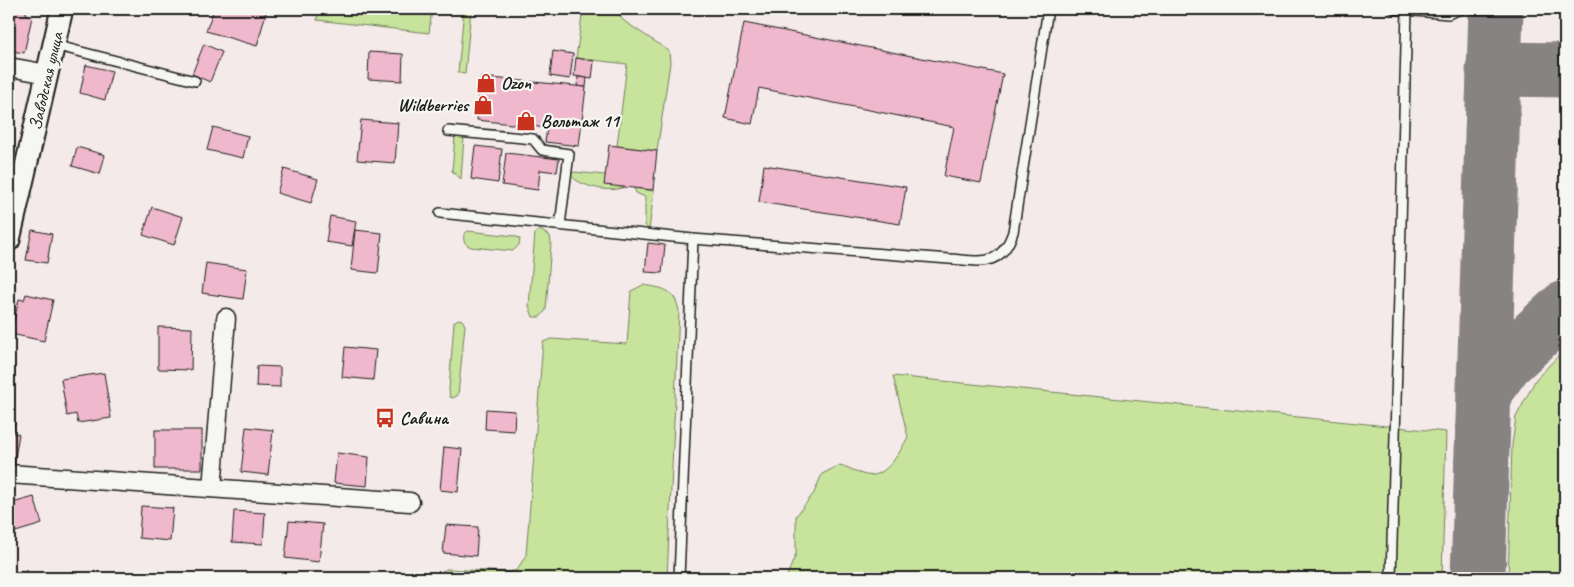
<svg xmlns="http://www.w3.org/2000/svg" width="1574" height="587" viewBox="0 0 1574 587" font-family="Caveat,sans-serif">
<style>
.green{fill:#c8e49c;stroke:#72805c}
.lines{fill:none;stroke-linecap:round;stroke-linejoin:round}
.taxiway{stroke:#888383;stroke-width:55}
.building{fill:#f0b8cc;stroke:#1c1c1c}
.service-casing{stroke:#1c1c1c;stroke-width:12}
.minor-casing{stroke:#1c1c1c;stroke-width:21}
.tertiary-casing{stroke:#1c1c1c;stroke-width:25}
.service{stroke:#f6f6f2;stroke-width:9}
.minor{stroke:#f6f6f2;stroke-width:18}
.tertiary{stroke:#f6f6f2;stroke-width:21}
.labels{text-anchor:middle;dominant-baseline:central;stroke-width:4.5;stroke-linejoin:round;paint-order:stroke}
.street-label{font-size:18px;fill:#1c1c1c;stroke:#f6f6f2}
.poi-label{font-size:18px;font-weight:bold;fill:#1c1c1c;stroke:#f6f6f2;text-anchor:start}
</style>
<rect width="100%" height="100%" fill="#f5eaea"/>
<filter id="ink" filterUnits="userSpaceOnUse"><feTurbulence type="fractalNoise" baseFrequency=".02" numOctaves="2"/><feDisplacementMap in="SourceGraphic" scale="10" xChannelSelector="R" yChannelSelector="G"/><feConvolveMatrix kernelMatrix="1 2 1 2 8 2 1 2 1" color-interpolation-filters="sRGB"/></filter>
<g filter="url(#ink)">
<!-- green -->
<g class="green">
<path d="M 318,9 L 432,9 L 429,33 L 317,20 Z"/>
<path d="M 464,9 L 471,9 L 465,74 L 458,73 Z"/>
<path d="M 583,9 L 621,9 L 620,16 L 624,21 L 669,51 L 670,63 L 657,151 L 617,146 L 627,64 L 576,58 Z"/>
<path d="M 455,136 L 464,137 L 461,179 L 452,171 Z"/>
<path d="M 574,172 L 605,175 L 624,187 C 613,194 577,186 571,175 Z"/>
<path d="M 634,188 L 654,191 L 649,230 L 645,225 L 645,197 L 636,193 Z"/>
<path d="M 540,230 L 550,236 L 551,243 L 546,310 L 540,317 L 533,317 L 529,306 L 535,233 Z"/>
<path d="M 468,231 L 515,236 L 520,239 L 519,245 L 513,251 L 471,247 C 464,244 463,241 464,234 Z"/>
<path d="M 643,285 C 663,288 675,289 679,311 L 667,578 L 440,578 L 442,571 L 447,569 L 509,572 L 517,570 L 526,555 L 543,342 L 551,339 L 627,344 L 631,291 Z"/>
<path d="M 458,319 L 462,320 L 465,325 L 458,395 L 453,398 L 450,397 L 449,390 L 454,322 Z"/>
<path d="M 1565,349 L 1565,578 L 1508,578 L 1512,445 L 1516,417 L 1536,379 Z"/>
<path d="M 893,376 L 1446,432 L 1442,578 L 786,578 L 796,554 L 796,516 L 814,493 L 822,474 L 840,465 C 848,467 854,471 862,474 C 885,482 899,453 908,437 Z"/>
</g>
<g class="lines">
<!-- taxiway -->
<g class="taxiway">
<path d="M 1493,69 L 1565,70"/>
<path d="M 1484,392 L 1505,363 L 1565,308"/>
<path d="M 1478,578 L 1496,9"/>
</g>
</g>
<!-- building -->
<g class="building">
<path d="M 9,9 L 27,9 L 26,14 L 32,17 L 24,53 L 12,51 L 9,55 Z"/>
<path d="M 214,9 L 267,9 L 257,46 L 206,31 Z"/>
<path d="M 500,9 L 549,9 L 548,15 Z"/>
<path d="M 744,23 L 1003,74 L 981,183 L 944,176 L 954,127 L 759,88 L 752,124 L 725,118 Z"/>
<path d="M 204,44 L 222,52 L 210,82 L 192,74 Z"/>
<path d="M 553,51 L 573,54 L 570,79 L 550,76 Z"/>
<path d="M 369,52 L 403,54 L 402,81 L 368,79 Z"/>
<path d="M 576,58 L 594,61 L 592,79 L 574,76 Z"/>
<path d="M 86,65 L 112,71 L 105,100 L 80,93 Z"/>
<path d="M 481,77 L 586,87 L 579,146 L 545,142 L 547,128 L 477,120 Z"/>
<path d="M 578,77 L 587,78 L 586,87 L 577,86 Z"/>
<path d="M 9,78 L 16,80 L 9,112 Z"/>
<path d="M 361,120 L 398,123 L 395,163 L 357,160 Z"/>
<path d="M 213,127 L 248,136 L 243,158 L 207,150 Z"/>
<path d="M 609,145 L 657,151 L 653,190 L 604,185 Z"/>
<path d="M 475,146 L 502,149 L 498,183 L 471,179 Z"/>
<path d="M 77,147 L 105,155 L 100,174 L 72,166 Z"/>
<path d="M 506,153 L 559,159 L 557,172 L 540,170 L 538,190 L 502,185 Z"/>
<path d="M 764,165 L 906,187 L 900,224 L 759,202 Z"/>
<path d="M 284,169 L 318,179 L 311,203 L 277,193 Z"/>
<path d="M 152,207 L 183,217 L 174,245 L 143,235 Z"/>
<path d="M 330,216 L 356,221 L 352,246 L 326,242 Z"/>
<path d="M 32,230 L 52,234 L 47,263 L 26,260 Z"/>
<path d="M 355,230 L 382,233 L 378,273 L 351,270 Z"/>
<path d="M 648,243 L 665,245 L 662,273 L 645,272 Z"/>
<path d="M 206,263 L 247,269 L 243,299 L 202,293 Z"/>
<path d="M 26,294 L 53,300 L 44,341 L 11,334 L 19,299 L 24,300 Z"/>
<path d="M 158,327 L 192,328 L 191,370 L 158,369 Z"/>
<path d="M 345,347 L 376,350 L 373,380 L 342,377 Z"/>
<path d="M 257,366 L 280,367 L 280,387 L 256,386 Z"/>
<path d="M 104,373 L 111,418 L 78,423 L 76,414 L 67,416 L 61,379 Z"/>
<path d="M 486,409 L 515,411 L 514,431 L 485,429 Z"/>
<path d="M 9,421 L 15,423 L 13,433 L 19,434 L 14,464 L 9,463 Z"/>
<path d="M 246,427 L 273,430 L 268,475 L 241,472 Z"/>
<rect x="155" y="430" width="47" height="39"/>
<path d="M 444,447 L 462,449 L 458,492 L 440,490 Z"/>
<path d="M 337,453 L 369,457 L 367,486 L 334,483 Z"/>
<path d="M 34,497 L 42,524 L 9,534 L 9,504 Z"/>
<path d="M 141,506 L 173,508 L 170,541 L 139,538 Z"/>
<path d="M 234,511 L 265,513 L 263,544 L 232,542 Z"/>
<path d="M 289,521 L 323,524 L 319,562 L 285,558 Z"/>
<path d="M 446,525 L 478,527 L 476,556 L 443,553 Z"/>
<path d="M 27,570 L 28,578 L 9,578 L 9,573 Z"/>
<path d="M 311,574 L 338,577 L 338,578 L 311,578 Z"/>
</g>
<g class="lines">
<defs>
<g id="service">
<path d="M 1394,9 L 1448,14 L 1461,9"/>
<path d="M 54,45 L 195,81"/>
<path d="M 448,131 L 533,139 L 542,150 L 569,154 L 560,225"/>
<path d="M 440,213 L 693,239 L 949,259 C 981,261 1001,268 1013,232 L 1048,9"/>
<path d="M 679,578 L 693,239"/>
<path d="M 1391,578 L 1407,11"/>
</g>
<g id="minor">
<path d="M 9,67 L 48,74"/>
<path d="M 9,474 L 410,502"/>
<path d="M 212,488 L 226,318"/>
</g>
<path id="tertiary" d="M 9,240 L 62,9"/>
</defs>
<!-- service casing -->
<use href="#service" class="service-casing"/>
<!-- minor casing -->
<use href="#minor" class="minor-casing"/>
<!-- tertiary casing -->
<use href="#tertiary" class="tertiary-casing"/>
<!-- service -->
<use href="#service" class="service"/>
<!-- minor -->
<use href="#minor" class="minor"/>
<!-- tertiary -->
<use href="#tertiary" class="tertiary"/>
</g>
</g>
<!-- icons -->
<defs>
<symbol id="shop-bare" viewBox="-9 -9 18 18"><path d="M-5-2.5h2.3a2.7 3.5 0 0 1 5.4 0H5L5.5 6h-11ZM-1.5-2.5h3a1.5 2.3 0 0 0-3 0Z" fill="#c8321e" stroke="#f6f6f2" stroke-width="2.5" paint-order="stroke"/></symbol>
<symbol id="bus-bare" viewBox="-9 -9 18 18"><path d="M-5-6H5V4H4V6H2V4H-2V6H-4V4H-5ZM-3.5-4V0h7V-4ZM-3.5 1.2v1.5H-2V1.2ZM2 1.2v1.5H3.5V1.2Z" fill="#c8321e" stroke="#f6f6f2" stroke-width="2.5" paint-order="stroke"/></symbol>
</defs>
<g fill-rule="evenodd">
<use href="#shop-bare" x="472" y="69" width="28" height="28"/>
<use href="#shop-bare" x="469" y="91" width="28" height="28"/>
<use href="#shop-bare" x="512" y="107" width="28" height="28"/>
<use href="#bus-bare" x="371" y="404" width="28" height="28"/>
</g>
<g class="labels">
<!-- street labels -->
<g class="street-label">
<text transform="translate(46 81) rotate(-77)">Заводская улица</text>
</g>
<!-- poi labels -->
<g class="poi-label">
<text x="501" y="83">Ozon</text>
<text x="468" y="105" text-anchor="end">Wildberries</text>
<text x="541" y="121">Вольтаж 11</text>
<text x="400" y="418">Савина</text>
</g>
</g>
<!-- margin -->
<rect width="1574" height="587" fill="none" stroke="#f6f6f2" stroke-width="30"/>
<rect x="15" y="15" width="1544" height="557" fill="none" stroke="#1c1c1c" stroke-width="2" filter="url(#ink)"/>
</svg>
